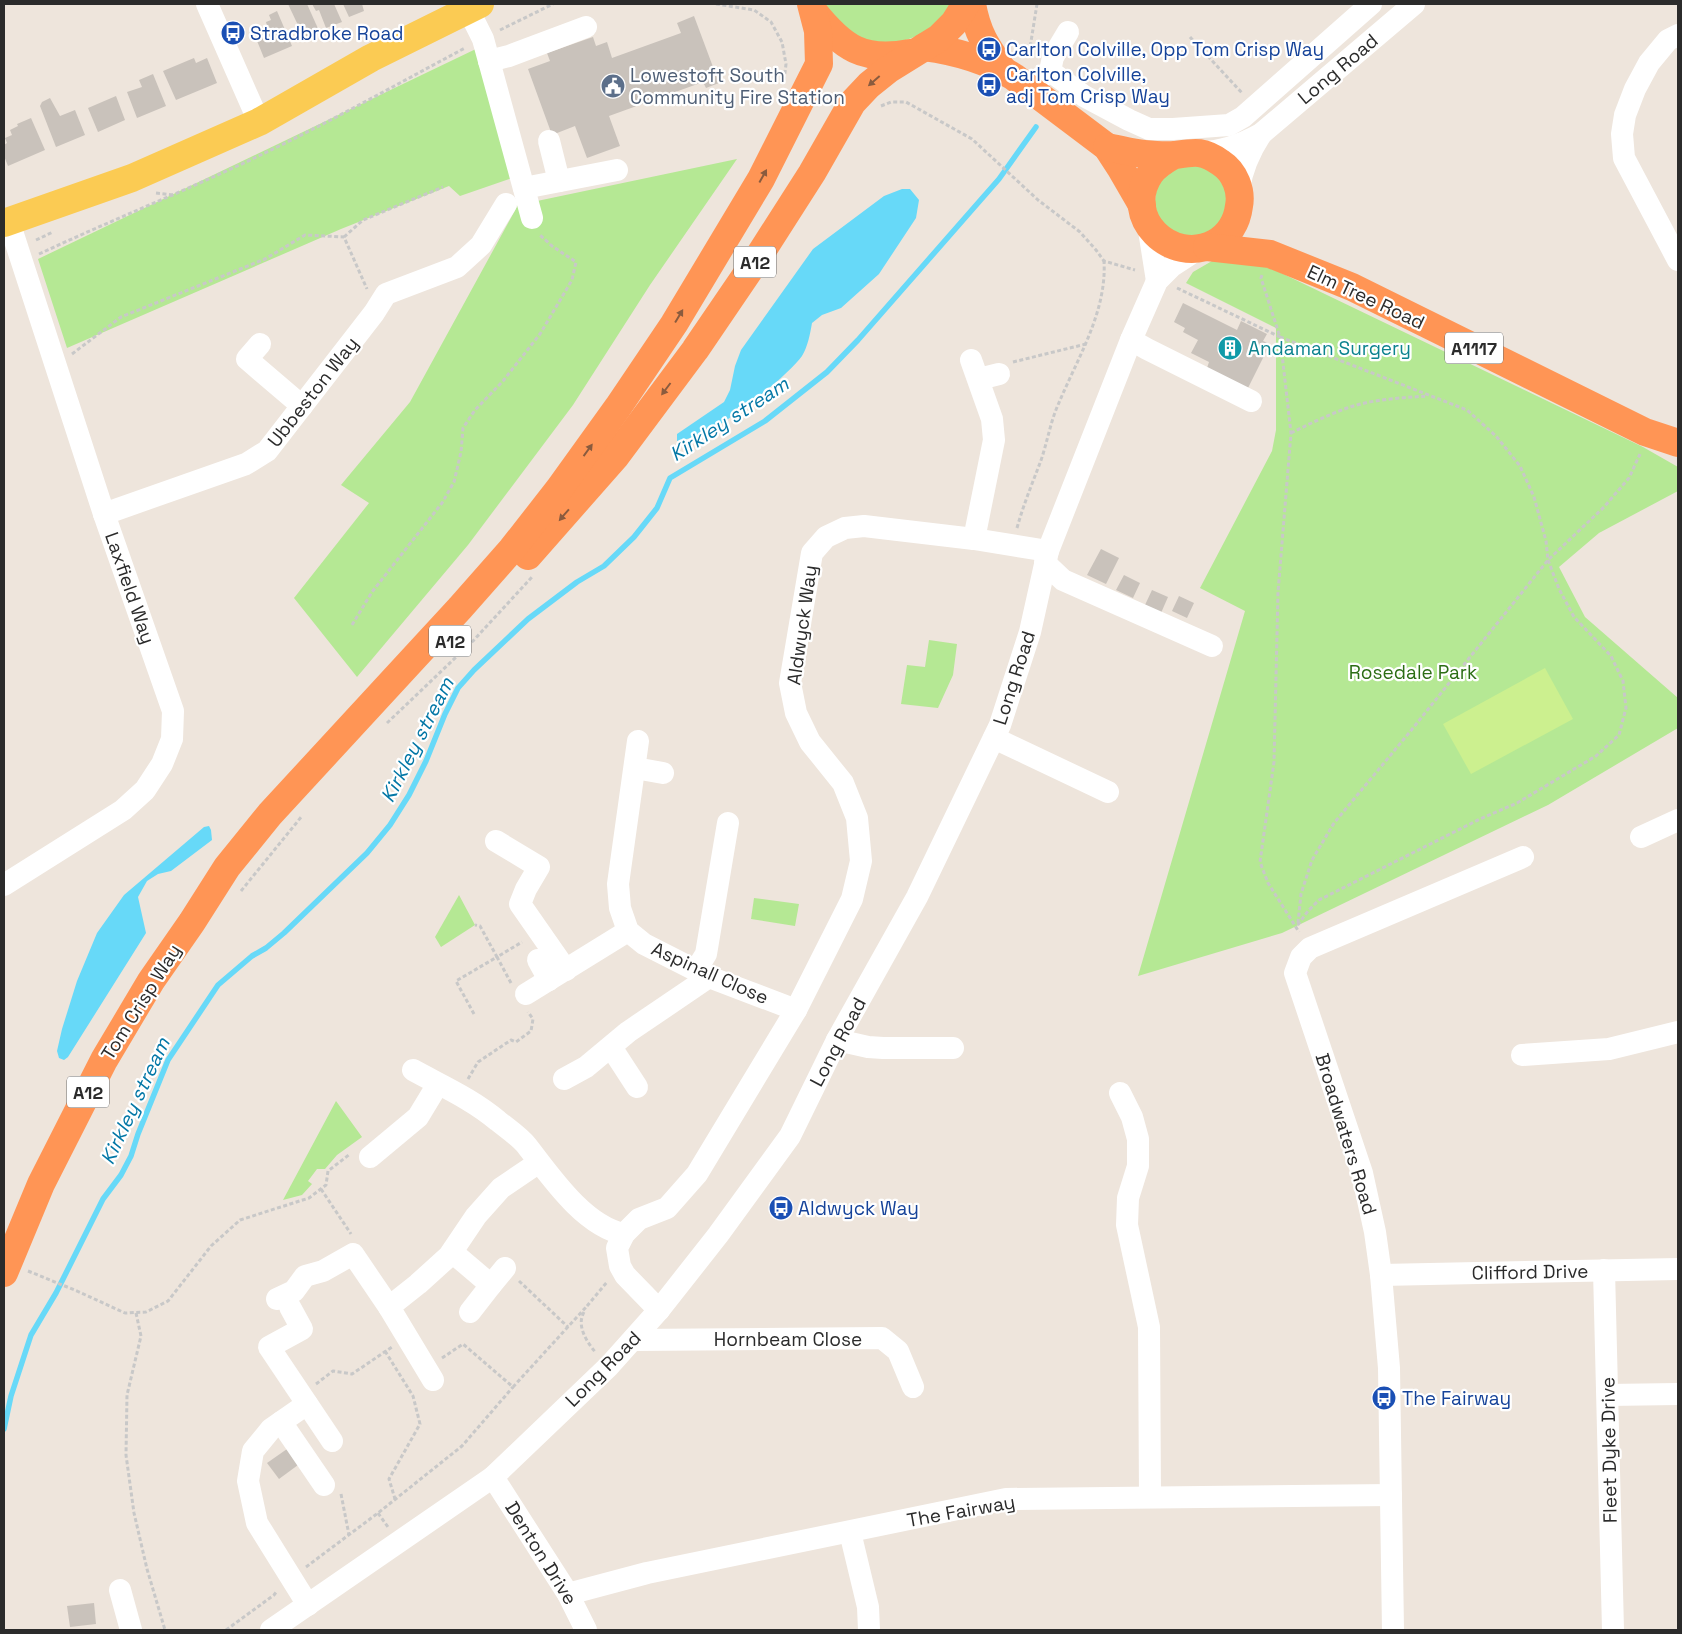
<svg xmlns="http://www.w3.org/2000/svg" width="1682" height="1634" viewBox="0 0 1682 1634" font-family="'Space Grotesk',sans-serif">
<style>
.green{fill:#b5e894}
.pitch{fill:#ccf08f}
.water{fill:#67d9f8}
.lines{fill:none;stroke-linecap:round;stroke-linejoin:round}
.stream{stroke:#67d9f8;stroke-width:5.5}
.building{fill:#c9c2bb}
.path{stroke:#c8c8c8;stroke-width:3;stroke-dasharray:4 2.5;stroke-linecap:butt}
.minor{stroke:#fff;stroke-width:22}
.major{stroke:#fbcb53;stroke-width:28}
.highway{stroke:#ff9555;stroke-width:28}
.oneway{fill:#8a5b3e}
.labels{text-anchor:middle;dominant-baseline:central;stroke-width:4.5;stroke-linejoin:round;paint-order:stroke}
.shield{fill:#fff;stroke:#6b6b6b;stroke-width:1}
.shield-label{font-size:18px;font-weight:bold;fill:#2b2b2b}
.transit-label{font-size:19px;fill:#164399;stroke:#fff;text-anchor:start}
.street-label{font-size:19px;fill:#2b2b2b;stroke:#fff}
.service-label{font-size:19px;fill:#4e5e75;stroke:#fff;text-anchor:start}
.culture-label{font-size:19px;fill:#0d838f;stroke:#fff;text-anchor:start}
.park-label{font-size:19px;fill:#2c6e15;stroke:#fff}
.water-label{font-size:20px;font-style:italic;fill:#0377a6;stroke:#fff}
</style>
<rect width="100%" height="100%" fill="#eee5dc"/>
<!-- green -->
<g class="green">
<path d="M 825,4 L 951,4 C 932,38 890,53 854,35 C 841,28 832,16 825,4 Z"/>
<path d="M 480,47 L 515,177 L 460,196 L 449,186 L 341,229 L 67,348 L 38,259 Z"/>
<path d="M 737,159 L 650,285 L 573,405 L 468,545 L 357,677 L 294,598 L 369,503 L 341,485 L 410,402 L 518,205 Z"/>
<circle cx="1192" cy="201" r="37"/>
<path d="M 1244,258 L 1275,270 L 1643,447 L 1678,467 L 1678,491 L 1599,533 L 1559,567 L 1585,617 L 1678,698 L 1678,728 L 1548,805 L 1282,933 L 1138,976 L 1245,611 L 1200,588 L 1272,451 L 1276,430 L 1276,328 L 1186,283 L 1193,272 L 1212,261 Z"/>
<path d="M 929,640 L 957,644 L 953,675 L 938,708 L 901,704 L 907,665 L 925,667 Z"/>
<path d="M 459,895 L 475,925 L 441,947 L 435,937 Z"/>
<path d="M 754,898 L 799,904 L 795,926 L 751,919 Z"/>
<path d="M 336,1101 L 362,1137 L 337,1155 L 325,1169 L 317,1169 L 308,1181 L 312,1184 L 302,1195 L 283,1200 Z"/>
</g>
<!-- pitch -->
<path class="pitch" d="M 1545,668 L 1573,719 L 1471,774 L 1443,724 Z"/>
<!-- water -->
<g class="water">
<path d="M 902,189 L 910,189 L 919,200 L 916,218 L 879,274 L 841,308 L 822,315 L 812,323 C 810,334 808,346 802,356 C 788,376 723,427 700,435 C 693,438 685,439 677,441 L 677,434 L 724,402 L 730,390 L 735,366 L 741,350 L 813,249 L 884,196 Z"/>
<path d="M 209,826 L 211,830 L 212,840 L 171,871 L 158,874 L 147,881 L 138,897 L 146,933 L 68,1057 L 64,1060 L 59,1058 L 57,1051 L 62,1029 L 77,981 L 97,933 L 124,895 L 204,827 Z"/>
</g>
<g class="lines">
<!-- stream -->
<path class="stream" d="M 4,1429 L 11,1396 L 31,1335 L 56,1293 L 103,1199 L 121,1175 L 131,1156 L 138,1134 L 168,1060 L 218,985 L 252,956 L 266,948 L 284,933 L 367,853 L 390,825 L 409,795 L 426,761 L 445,714 L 458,688 L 474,670 L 528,619 L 577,582 L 604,566 L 634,537 L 657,508 L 670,478 L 765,421 L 827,372 L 858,340 L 999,179 L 1036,127"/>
</g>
<!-- building -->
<g class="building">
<path d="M 288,4 L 307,4 L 320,33 L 305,40 Z"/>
<path d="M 312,4 L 334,4 L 342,22 L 326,28 L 319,10 L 316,11 Z"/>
<path d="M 343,4 L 362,4 L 364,11 L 349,17 Z"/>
<path d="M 277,11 L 292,46 L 264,58 L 253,31 L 267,26 L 266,22 L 271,20 L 269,15 Z"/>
<path d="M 694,16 L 719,83 L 706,88 L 703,82 L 609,116 L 620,146 L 587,158 L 575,126 L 552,135 L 528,69 L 550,61 L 547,53 L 593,37 L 596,46 L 607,42 L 612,58 L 681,33 L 677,23 Z"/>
<path d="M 194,58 L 196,63 L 207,58 L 217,83 L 176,100 L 163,71 Z"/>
<path d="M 153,74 L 166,106 L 137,118 L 127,92 L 142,87 L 139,80 Z"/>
<path d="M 116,96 L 125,120 L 98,132 L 88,108 Z"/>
<path d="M 50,98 L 60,116 L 75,110 L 85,135 L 56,147 L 40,106 L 42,102 Z"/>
<path d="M 31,118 L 45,150 L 8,166 L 4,156 L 4,145 L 7,143 L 5,138 L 12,135 L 10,130 L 18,126 L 17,124 Z"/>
<path d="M 1183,303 L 1237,330 L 1241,321 L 1267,334 L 1263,341 L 1270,344 L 1248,388 L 1207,368 L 1209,362 L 1191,353 L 1198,340 L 1183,332 L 1185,328 L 1174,322 Z"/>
<path d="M 1101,549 L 1119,558 L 1106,584 L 1087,575 Z"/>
<path d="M 1124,575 L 1140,583 L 1133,598 L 1116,590 Z"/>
<path d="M 1152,590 L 1168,597 L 1161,613 L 1145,605 Z"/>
<path d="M 1179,596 L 1194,603 L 1187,618 L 1172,611 Z"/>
<path d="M 287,1449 L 298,1465 L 279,1479 L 267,1463 Z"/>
<path d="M 94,1603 L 96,1624 L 70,1627 L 67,1606 Z"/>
</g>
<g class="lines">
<!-- path -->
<g class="path">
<path d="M 716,4 L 754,10 L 771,22 L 782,42 L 786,64 L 784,81"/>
<path d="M 500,30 L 553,4"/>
<path d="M 1190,37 L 1242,93"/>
<path d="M 1034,55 L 1029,54 L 1037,4"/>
<path d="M 881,106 L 891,102 L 906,102 L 972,139 L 1038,200 L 1080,232 L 1096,250 L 1104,261 L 1135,270"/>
<path d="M 156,193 L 173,195"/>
<path d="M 344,237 L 363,220 L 443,187"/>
<path d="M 36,240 L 53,232"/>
<path d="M 39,254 C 116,218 195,187 271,150 C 337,118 401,82 465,48"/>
<path d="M 1262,275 L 1261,278 L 1280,337 L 1467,410 L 1496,436 L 1520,466 L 1534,497 L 1546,541 L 1548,560 L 1559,589 L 1574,617 L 1611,656 L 1623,681 L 1626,708 L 1619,735 L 1596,756 L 1517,803 L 1480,819 L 1319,900 L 1308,911 L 1297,926"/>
<path d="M 1177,288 L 1280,337 L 1291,433 L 1278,592 L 1274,762 L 1260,862 L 1268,883 L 1299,932"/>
<path d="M 72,354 L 121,317 L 265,259 L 305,235 L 344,237 L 367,289"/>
<path d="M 1013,362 L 1086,344"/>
<path d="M 1291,433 C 1309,424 1328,415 1347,408 C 1373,399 1401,398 1427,396"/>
<path d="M 1017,528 C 1023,506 1032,484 1040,463 C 1047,444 1050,423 1058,405 C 1077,359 1107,312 1104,261"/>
<path d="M 352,625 L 372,592 L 442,503 L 454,482 L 461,452 L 463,428 L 475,410 L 503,381 L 540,334 L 572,280 L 576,262 L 552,246 L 540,235"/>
<path d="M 387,723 L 473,641 L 532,577"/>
<path d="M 241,891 L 302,816"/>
<path d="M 1298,923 L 1301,894 L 1312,860 L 1334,823 L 1409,733 L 1548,560 L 1604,507 L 1629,478 L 1640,454"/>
<path d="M 511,983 L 497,957 L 522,942"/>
<path d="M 474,1014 L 456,981 L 497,957 L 480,926 L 475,925"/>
<path d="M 468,1079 L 478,1062 L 511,1040 L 516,1042 L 531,1031 L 533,1019 L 528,1012"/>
<path d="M 321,1189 L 351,1234"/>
<path d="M 28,1271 L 77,1291 L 125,1313 L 146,1312 L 168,1301 L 211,1246 L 240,1220 L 309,1198 L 326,1185 L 328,1171 L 350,1154"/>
<path d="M 519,1281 L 568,1327"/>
<path d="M 587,1306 L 607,1282"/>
<path d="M 584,1312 C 576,1326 587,1342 596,1353"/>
<path d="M 136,1313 L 141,1336 L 127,1395 L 126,1455 L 134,1513 L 147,1569 L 165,1630"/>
<path d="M 385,1351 L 413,1396 L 420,1424 L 389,1479 L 395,1499"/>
<path d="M 442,1358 L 463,1344 L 513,1387 L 587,1306"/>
<path d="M 316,1384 L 333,1371 L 352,1374 L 392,1347"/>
<path d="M 341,1494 L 349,1535"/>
<path d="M 378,1513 L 388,1527"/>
<path d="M 306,1567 L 378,1513 L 462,1446 L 513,1387"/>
<path d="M 226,1630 L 274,1595 L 277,1591"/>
</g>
<!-- minor -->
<g class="minor">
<path d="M 207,4 L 259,122"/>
<path d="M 468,9 L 483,39 L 532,218"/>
<path d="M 1678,35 L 1668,40 L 1649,63 L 1635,89 L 1625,115 L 1622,134 L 1624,158 L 1678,260"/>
<path d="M 489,61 L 509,56 L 586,27"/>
<path d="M 1050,71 L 1084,96 L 1129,120 L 1149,129 L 1173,129 L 1229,125 L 1243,117 L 1371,4"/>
<path d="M 1037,80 L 1050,71 L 1053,57 L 1068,32"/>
<path d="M 549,141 L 559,181"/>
<path d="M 1198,152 C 1221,153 1241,145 1261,134 L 1414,4"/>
<path d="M 524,188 L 617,170"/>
<path d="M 1239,189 C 1242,168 1250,151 1261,134"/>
<path d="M 1148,224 L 1157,281"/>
<path d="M 1131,340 L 1147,349 L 1251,401"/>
<path d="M 260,344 L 247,359 L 302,406"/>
<path d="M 971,360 L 992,419 L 994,440 L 974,539"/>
<path d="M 979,379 L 999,374"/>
<path d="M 104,514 L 246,464 L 267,451 L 374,313 L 386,294 L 457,267 L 481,245 L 506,204"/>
<path d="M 1045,563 L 1063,580 L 1212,646"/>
<path d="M 994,738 L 1108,792"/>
<path d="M 638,741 L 618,884 L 620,908 L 628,931 L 644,944 L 709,977 L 796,1010"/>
<path d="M 635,768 L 663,773"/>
<path d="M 1641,837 L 1678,820"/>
<path d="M 496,841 L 539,867 L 526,889 L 520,904 L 566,970"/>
<path d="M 4,885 L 123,810 L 145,790 L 162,764 L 172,739 L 173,711 L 104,514 L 9,222"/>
<path d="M 538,960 L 549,980"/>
<path d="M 696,970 L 706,954 L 728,823"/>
<path d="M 526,994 L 628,931"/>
<path d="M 837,1040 L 868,1047 L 883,1048 L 953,1048"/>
<path d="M 611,1047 L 637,1087"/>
<path d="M 1522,1055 L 1609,1049 L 1678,1032"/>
<path d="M 413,1070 C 442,1086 472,1099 498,1121 C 508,1129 520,1137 527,1146 C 551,1177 584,1226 624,1234"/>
<path d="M 564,1079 L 586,1067 L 628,1032 L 709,977"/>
<path d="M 1120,1093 L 1132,1117 L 1138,1139 L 1138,1166 L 1128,1198 L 1127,1225 L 1149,1327 L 1150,1497"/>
<path d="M 370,1157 L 418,1117 L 438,1084"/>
<path d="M 452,1252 L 491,1285 L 470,1312"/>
<path d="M 1604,1270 L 1613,1630"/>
<path d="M 1381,1275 L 1678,1269"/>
<path d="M 491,1285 L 505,1268"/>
<path d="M 277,1299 L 294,1291 L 305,1276 L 323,1271 L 353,1254 L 389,1307"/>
<path d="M 290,1307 L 302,1329 L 269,1347 L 332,1441"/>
<path d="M 659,1310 L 625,1275 L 620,1266 L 617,1248 L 624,1234 L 639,1219 L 667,1208 L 697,1174 L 796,1010 L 852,899 L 861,861 L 857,818 L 843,783 L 810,742 L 796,713 L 790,683 L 812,553 L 826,537 L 845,528 L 864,526 L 974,539 L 1048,551"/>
<path d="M 633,1340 L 882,1338 L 898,1351 L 913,1387"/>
<path d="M 433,1380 L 389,1307 L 418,1284 L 449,1256 L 476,1216 L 501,1188 L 538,1163"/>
<path d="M 1608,1395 L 1678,1394"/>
<path d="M 307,1404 L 271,1429 L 253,1451 L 248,1481 L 257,1523 L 308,1605"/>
<path d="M 281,1422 L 324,1485"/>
<path d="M 493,1477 L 568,1594 L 586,1630"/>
<path d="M 850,1532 L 868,1607 L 869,1630"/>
<path d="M 120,1590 L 131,1630"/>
<path d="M 568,1594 L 647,1573 L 1006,1499 L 1391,1495"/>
<path d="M 271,1630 L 493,1477 L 609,1366 L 659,1310 L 718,1235 L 790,1136 L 837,1040 L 917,897 L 1000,725 L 1030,632 L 1048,551 L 1131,340 L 1157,281 L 1172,266 L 1198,249"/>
<path d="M 1393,1630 L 1389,1368 L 1381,1275 L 1375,1232 L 1362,1173 L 1295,973 L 1301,957 L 1310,948 L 1523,857"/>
</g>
<!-- major -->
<path class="major" d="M 4,223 L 132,178 L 259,122 L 371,58 L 480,4"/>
<!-- highway -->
<g class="highway">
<path d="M 972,4 C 977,33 986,46 1003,70"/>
<path d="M 814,12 C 843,48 863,62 910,53"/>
<path d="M 924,47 C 955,51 987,60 1014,77 L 1107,147 L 1120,167 L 1142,205"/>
<path d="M 1107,147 C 1119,149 1132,153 1144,154 C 1154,155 1165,156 1175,155 C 1195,152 1203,150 1221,163 C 1235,172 1242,191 1239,206 C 1237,222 1229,235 1215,243 C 1171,266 1121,217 1150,174 C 1156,165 1165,160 1174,155"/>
<path d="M 1207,247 L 1270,254 L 1352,287 L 1645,432 L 1678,443"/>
<path d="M 528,556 L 616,456 L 695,350 L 757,259 L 812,173 L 852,103 L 869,85 L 889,69 L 939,38 L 954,23 L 966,4"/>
<path d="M 4,1273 L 41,1184 L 104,1060 L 151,981 L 192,922 L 227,867 L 270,814 L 460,608 L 512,549 L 559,489 L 618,407 L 674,324 L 761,179 L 819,64 L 818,31 L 811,4"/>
</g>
</g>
<!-- one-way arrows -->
<defs><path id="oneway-solid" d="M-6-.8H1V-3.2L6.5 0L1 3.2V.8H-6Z" transform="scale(1.25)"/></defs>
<g class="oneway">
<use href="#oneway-solid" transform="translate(874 81) rotate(139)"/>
<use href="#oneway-solid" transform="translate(763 176) rotate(-61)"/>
<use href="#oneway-solid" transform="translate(679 316) rotate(-59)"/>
<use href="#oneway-solid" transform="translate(666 389) rotate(127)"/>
<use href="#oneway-solid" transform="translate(588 450) rotate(-54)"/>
<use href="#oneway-solid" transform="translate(564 515) rotate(131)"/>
</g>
<!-- icons -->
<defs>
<symbol id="bus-disc" viewBox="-11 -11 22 22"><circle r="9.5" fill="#1a4fb4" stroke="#fff"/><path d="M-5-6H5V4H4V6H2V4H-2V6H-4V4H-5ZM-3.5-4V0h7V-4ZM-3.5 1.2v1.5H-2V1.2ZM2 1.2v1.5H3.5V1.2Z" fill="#fff"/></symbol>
<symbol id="civic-disc" viewBox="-11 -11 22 22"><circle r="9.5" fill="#5c6f8a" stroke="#fff"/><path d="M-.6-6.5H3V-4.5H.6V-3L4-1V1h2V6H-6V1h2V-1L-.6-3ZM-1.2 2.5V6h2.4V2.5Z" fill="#fff"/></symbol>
<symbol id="building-disc" viewBox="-11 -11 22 22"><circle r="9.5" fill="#0f9aa8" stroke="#fff"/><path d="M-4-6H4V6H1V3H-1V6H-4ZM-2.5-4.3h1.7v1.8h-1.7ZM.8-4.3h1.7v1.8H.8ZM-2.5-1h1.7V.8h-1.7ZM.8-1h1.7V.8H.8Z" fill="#fff"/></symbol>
</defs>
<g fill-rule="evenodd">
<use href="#bus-disc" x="219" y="19" width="28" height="28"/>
<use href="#bus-disc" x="975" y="35" width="28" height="28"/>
<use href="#bus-disc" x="975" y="71" width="28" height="28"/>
<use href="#civic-disc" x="599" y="72" width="28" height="28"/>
<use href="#building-disc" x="1216" y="334" width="28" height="28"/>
<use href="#bus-disc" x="767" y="1194" width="28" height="28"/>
<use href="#bus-disc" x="1370" y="1384" width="28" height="28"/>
</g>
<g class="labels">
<!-- shield labels -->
<g class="shield">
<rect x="734" y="246.5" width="42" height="31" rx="4"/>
<rect x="1445" y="332.5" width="58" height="31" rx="4"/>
<rect x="429" y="625.5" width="42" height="31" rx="4"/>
<rect x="67" y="1076.5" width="42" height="31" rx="4"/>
</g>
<g class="shield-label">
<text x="755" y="262">A12</text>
<text x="1474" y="348">A1117</text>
<text x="450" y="641">A12</text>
<text x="88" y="1092">A12</text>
</g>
<!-- transit labels -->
<g class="transit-label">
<text x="250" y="33">Stradbroke Road</text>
<text x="1006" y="49">Carlton Colville, Opp Tom Crisp Way</text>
<text x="1006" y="74">Carlton Colville,<tspan x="1006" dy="22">adj Tom Crisp Way</tspan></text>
<text x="798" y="1208">Aldwyck Way</text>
<text x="1402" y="1398">The Fairway</text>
</g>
<!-- street labels -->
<g class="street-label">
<text transform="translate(1338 69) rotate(-40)">Long Road</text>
<text transform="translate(1366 297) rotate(25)">Elm Tree Road</text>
<text transform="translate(313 392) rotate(-52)">Ubbeston Way</text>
<text transform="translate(130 588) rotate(71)">Laxfield Way</text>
<text transform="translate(802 625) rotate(-82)">Aldwyck Way</text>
<text transform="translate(1014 678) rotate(-72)">Long Road</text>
<text transform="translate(710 973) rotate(24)">Aspinall Close</text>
<text transform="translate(141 1002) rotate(-58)">Tom Crisp Way</text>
<text transform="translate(838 1042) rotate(-62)">Long Road</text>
<text transform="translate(1346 1134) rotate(73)">Broadwaters Road</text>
<text transform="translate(1530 1272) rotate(-1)">Clifford Drive</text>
<text x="788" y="1339">Hornbeam Close</text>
<text transform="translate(603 1369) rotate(-45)">Long Road</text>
<text transform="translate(1609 1450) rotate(-91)">Fleet Dyke Drive</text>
<text transform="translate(961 1511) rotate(-10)">The Fairway</text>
<text transform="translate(541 1553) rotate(58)">Denton Drive</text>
</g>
<!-- service labels -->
<g class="service-label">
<text x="630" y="75">Lowestoft South<tspan x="630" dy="22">Community Fire Station</tspan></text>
</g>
<!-- culture labels -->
<g class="culture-label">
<text x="1248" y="348">Andaman Surgery</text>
</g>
<!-- park labels -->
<g class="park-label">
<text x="1413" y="672">Rosedale Park</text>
</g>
<!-- water labels -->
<g class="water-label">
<text transform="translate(729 419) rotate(-33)">Kirkley stream</text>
<text transform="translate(417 740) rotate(-63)">Kirkley stream</text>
<text transform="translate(135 1101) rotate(-65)">Kirkley stream</text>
</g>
</g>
<!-- border -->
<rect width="1682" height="1634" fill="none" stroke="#2b2b2b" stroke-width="10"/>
</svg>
